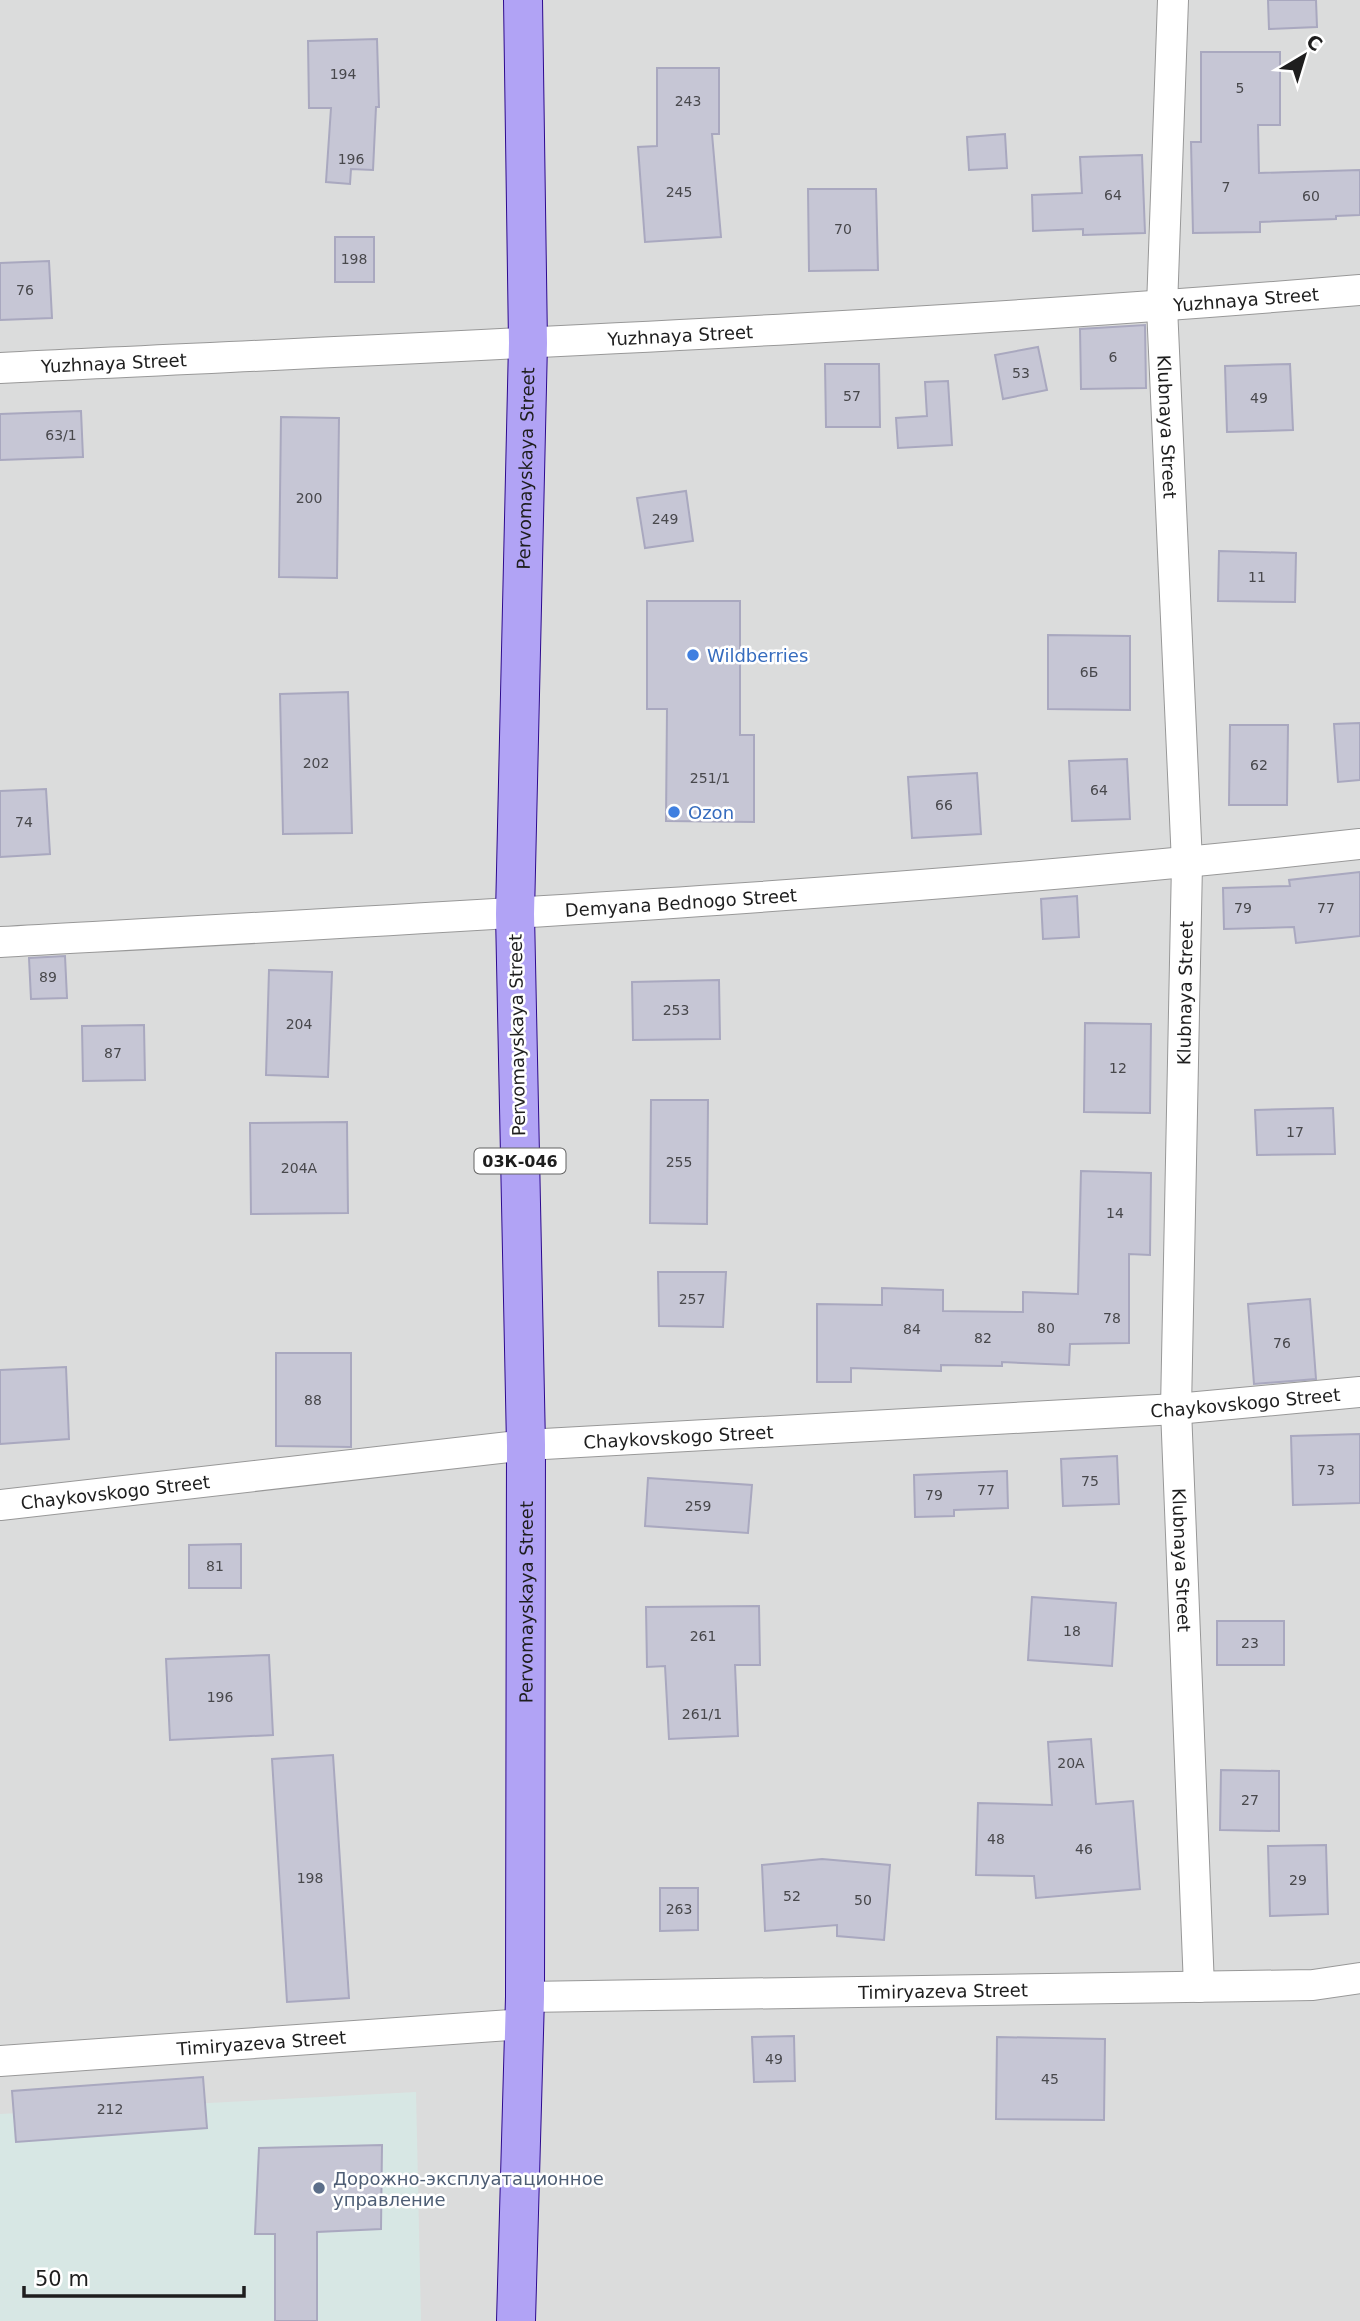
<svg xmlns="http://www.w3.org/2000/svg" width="1360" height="2321" viewBox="0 0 1360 2321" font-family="'DejaVu Sans',sans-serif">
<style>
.residential{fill:#dbdcdc}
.industrial{fill:#d7e7e4}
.building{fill:#c6c6d5;stroke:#a9a8bf;stroke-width:2}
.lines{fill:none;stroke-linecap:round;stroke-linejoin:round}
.minor-casing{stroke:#989898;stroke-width:32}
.primary-casing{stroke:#2d0a8e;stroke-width:40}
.minor{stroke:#fff;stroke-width:30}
.primary{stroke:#b1a3f5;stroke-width:38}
.shop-dot{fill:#3f7fe0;stroke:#fff;stroke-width:2.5}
.service-dot{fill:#5c6f8a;stroke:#fff;stroke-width:2.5}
.labels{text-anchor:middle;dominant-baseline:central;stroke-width:5;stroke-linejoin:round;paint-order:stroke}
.number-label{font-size:14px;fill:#48484c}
.shield{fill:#fff;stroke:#626262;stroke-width:2}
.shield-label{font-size:16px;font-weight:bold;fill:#1e1e1e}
.street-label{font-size:18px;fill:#1e1e1e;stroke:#fff}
.shop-label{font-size:18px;fill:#366cbe;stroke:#fff;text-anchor:start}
.service-label{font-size:18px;fill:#4e5e75;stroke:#fff;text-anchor:start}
</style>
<rect width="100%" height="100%" fill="#e7e5ee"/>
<!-- residential -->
<rect class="residential" x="0" y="0" width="1360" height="2321"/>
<!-- industrial -->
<path class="industrial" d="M 416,2092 L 421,2321 L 0,2321 L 0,2114 Z"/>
<!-- building -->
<g class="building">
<path d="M 1268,0 L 1316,0 L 1317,27 L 1269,29 Z"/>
<path d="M 377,39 L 379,107 L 376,107 L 373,170 L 351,169 L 350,184 L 326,182 L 331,108 L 309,108 L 308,41 Z"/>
<path d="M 1201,52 L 1280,52 L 1280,125 L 1258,125 L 1259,173 L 1360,170 L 1360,215 L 1336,216 L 1336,219 L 1260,222 L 1260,232 L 1193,233 L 1191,142 L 1201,142 Z"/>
<path d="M 657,68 L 719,68 L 719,134 L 712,134 L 721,237 L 645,242 L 638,147 L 657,146 Z"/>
<path d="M 1005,134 L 1007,168 L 969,170 L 967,137 Z"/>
<path d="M 1142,155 L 1145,233 L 1083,235 L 1083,229 L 1033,231 L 1032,195 L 1082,193 L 1080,157 Z"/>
<path d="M 808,189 L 876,189 L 878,270 L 809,271 Z"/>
<rect x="335" y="237" width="39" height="45"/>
<path d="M 49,261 L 52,318 L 0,320 L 0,263 Z"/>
<path d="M 1145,325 L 1146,388 L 1081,389 L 1080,329 Z"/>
<path d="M 1038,347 L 1047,390 L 1003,399 L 995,355 Z"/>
<path d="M 825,364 L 879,364 L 880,427 L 826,427 Z"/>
<path d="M 1290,364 L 1293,430 L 1227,432 L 1225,366 Z"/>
<path d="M 948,381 L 952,445 L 898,448 L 896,418 L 927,416 L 925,382 Z"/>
<path d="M 81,411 L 83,457 L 0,460 L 0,414 Z"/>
<path d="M 281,417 L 339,418 L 337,578 L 279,577 Z"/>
<path d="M 686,491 L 693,541 L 645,548 L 637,498 Z"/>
<path d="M 1219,551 L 1296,553 L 1295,602 L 1218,601 Z"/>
<path d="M 647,601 L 740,601 L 740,735 L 754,735 L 754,822 L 666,821 L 667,709 L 647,709 Z"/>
<path d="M 1048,635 L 1130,636 L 1130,710 L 1048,709 Z"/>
<path d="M 348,692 L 352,833 L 283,834 L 280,694 Z"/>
<path d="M 1360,723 L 1360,780 L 1338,782 L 1334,724 Z"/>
<path d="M 1230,725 L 1288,725 L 1287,805 L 1229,805 Z"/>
<path d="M 1127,759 L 1130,819 L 1072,821 L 1069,761 Z"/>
<path d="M 977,773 L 981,834 L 912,838 L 908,777 Z"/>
<path d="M 46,789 L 50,854 L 0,857 L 0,791 Z"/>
<path d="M 1360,872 L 1360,936 L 1296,943 L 1294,927 L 1224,929 L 1223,888 L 1290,886 L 1289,880 Z"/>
<path d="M 1077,896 L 1079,937 L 1043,939 L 1041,899 Z"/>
<path d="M 65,956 L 67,998 L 31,999 L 29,958 Z"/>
<path d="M 269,970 L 332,972 L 328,1077 L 266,1075 Z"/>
<path d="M 719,980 L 720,1039 L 633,1040 L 632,982 Z"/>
<path d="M 1085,1023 L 1151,1024 L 1150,1113 L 1084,1112 Z"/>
<path d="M 144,1025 L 145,1080 L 83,1081 L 82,1026 Z"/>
<path d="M 651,1100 L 708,1100 L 707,1224 L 650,1223 Z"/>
<path d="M 1333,1108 L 1335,1154 L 1257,1155 L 1255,1110 Z"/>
<path d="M 347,1122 L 348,1213 L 251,1214 L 250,1123 Z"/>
<path d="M 1081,1171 L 1151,1173 L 1150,1255 L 1129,1254 L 1129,1343 L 1070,1344 L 1069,1365 L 1002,1362 L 1002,1366 L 941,1365 L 941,1371 L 851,1368 L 851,1382 L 817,1382 L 817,1304 L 882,1305 L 882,1288 L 943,1290 L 943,1311 L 1023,1312 L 1023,1292 L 1078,1294 Z"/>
<path d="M 658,1272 L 726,1272 L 723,1327 L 659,1326 Z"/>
<path d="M 1310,1299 L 1316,1379 L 1254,1384 L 1248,1304 Z"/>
<path d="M 276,1353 L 351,1353 L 351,1447 L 276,1446 Z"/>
<path d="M 66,1367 L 69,1439 L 0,1444 L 0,1370 Z"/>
<path d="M 1360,1434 L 1360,1503 L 1293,1505 L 1291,1436 Z"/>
<path d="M 1117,1456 L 1119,1504 L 1063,1506 L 1061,1459 Z"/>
<path d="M 1007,1471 L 1008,1508 L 954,1510 L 954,1516 L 915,1517 L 914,1475 Z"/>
<path d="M 648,1478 L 752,1485 L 748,1533 L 645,1526 Z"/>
<path d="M 241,1544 L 241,1588 L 189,1588 L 189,1545 Z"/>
<path d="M 1032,1597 L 1116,1603 L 1112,1666 L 1028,1660 Z"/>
<path d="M 759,1606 L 760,1665 L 735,1665 L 738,1736 L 669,1739 L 665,1666 L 647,1667 L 646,1607 Z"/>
<rect x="1217" y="1621" width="67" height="44"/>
<path d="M 269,1655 L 273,1735 L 170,1740 L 166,1659 Z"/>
<path d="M 1091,1739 L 1096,1804 L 1133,1801 L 1140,1889 L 1036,1898 L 1034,1876 L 976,1875 L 978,1803 L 1052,1805 L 1048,1742 Z"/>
<path d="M 333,1755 L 349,1998 L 287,2002 L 272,1759 Z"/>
<path d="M 1221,1770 L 1279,1771 L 1279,1831 L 1220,1830 Z"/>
<path d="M 1326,1845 L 1328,1914 L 1270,1916 L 1268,1846 Z"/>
<path d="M 822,1859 L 890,1865 L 884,1940 L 837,1936 L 837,1925 L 765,1931 L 762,1865 Z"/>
<path d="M 660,1888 L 698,1888 L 698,1930 L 660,1931 Z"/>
<path d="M 794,2036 L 795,2081 L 754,2082 L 752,2037 Z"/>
<path d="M 997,2037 L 1105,2039 L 1104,2120 L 996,2119 Z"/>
<path d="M 203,2077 L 207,2128 L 16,2142 L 12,2091 Z"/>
<path d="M 382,2145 L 381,2229 L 317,2232 L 317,2321 L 275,2321 L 275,2234 L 255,2234 L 259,2148 Z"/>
</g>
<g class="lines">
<defs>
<g id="minor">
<path id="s1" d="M 1173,0 L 1162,307 L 1187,863 L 1176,1409 L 1199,1987"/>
<path id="s2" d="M 0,368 C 453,346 908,328 1360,290"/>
<path id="s3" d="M 0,942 C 454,917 908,894 1360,844"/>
<path id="s4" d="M 0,1505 L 526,1445 L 1176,1409 L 1360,1392"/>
<path id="s5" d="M 525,1997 L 1313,1985 L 1360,1978"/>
<path id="s6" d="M 0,2061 L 524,2024"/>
</g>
<g id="primary">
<path id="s7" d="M 516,2321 L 525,1997 L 526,1445 L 515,914 L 528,343 L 523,0"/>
</g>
</defs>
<!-- minor casing -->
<use href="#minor" class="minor-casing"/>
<!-- primary casing -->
<use href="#primary" class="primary-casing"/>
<!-- minor -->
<use href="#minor" class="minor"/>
<!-- primary -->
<use href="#primary" class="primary"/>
</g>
<!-- markers -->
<g class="shop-dot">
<circle cx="693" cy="655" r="7"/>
<circle cx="674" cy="812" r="7"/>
</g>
<circle class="service-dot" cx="319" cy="2188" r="7"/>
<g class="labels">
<!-- number labels -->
<g class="number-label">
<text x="343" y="74">194</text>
<text x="1240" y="88">5</text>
<text x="688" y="101">243</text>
<text x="351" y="159">196</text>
<text x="1226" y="187">7</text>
<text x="679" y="192">245</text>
<text x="1113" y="195">64</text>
<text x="1311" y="196">60</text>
<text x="843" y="229">70</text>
<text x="354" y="259">198</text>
<text x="25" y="290">76</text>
<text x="1113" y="357">6</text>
<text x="1021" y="373">53</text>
<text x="852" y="396">57</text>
<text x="1259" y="398">49</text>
<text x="61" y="435">63/1</text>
<text x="309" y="498">200</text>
<text x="665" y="519">249</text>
<text x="1257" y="577">11</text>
<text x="1089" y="672">6Б</text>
<text x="316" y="763">202</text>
<text x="1259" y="765">62</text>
<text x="710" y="778">251/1</text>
<text x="1099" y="790">64</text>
<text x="944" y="805">66</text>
<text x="24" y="822">74</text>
<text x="1243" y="908">79</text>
<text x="1326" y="908">77</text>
<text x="48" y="977">89</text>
<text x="676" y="1010">253</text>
<text x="299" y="1024">204</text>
<text x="113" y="1053">87</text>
<text x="1118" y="1068">12</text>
<text x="1295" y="1132">17</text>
<text x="679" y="1162">255</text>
<text x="299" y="1168">204А</text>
<text x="1115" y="1213">14</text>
<text x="692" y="1299">257</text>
<text x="1112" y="1318">78</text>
<text x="1046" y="1328">80</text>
<text x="912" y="1329">84</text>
<text x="983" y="1338">82</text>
<text x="1282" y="1343">76</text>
<text x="313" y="1400">88</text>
<text x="1326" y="1470">73</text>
<text x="1090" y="1481">75</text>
<text x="986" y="1490">77</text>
<text x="934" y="1495">79</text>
<text x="698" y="1506">259</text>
<text x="215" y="1566">81</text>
<text x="1072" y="1631">18</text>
<text x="703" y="1636">261</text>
<text x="1250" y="1643">23</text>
<text x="220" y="1697">196</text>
<text x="702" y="1714">261/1</text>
<text x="1071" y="1763">20А</text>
<text x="1250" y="1800">27</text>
<text x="996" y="1839">48</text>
<text x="1084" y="1849">46</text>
<text x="310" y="1878">198</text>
<text x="1298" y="1880">29</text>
<text x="792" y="1896">52</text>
<text x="863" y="1900">50</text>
<text x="679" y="1909">263</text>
<text x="774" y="2059">49</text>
<text x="1050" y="2079">45</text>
<text x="110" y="2109">212</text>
</g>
<!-- shield labels -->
<rect class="shield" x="474.5" y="1148.5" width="91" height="25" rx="5"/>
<g class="shield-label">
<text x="520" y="1161">03К-046</text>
</g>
<!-- street labels -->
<g class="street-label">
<text stroke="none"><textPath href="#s2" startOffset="1248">Yuzhnaya Street</textPath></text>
<text stroke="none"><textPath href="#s2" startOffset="681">Yuzhnaya Street</textPath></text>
<text stroke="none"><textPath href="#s2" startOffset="114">Yuzhnaya Street</textPath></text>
<text stroke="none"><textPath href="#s1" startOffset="427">Klubnaya Street</textPath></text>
<text stroke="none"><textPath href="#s7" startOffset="1853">Pervomayskaya Street</textPath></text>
<text stroke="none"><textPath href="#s3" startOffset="682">Demyana Bednogo Street</textPath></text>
<text transform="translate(1185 993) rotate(-89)">Klubnaya Street</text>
<text transform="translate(517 1035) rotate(-91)">Pervomayskaya Street</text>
<text stroke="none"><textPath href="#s4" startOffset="1250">Chaykovskogo Street</textPath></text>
<text stroke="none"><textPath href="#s4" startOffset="682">Chaykovskogo Street</textPath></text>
<text stroke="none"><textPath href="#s4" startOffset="116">Chaykovskogo Street</textPath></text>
<text stroke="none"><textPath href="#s1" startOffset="1561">Klubnaya Street</textPath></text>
<text stroke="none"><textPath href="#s7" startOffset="719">Pervomayskaya Street</textPath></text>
<text stroke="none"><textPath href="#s5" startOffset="418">Timiryazeva Street</textPath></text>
<text stroke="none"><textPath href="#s6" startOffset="262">Timiryazeva Street</textPath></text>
</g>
<!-- shop labels -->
<g class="shop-label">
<text x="707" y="655">Wildberries</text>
<text x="688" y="812">Ozon</text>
</g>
<!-- service labels -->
<g class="service-label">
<text x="333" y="2178">Дорожно-эксплуатационное<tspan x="333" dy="21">управление</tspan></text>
</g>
</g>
<!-- north arrow -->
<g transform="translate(1304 56) rotate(38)" stroke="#ffffff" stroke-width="5" paint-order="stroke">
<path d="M0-5L12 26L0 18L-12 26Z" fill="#1e1e1e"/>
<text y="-10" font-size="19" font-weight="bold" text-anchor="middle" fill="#1e1e1e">С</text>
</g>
<!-- scale -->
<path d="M24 2286v10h220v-10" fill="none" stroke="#1e1e1e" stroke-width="3.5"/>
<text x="35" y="2286" font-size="21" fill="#1e1e1e" stroke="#ffffff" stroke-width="5" paint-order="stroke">50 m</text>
</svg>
